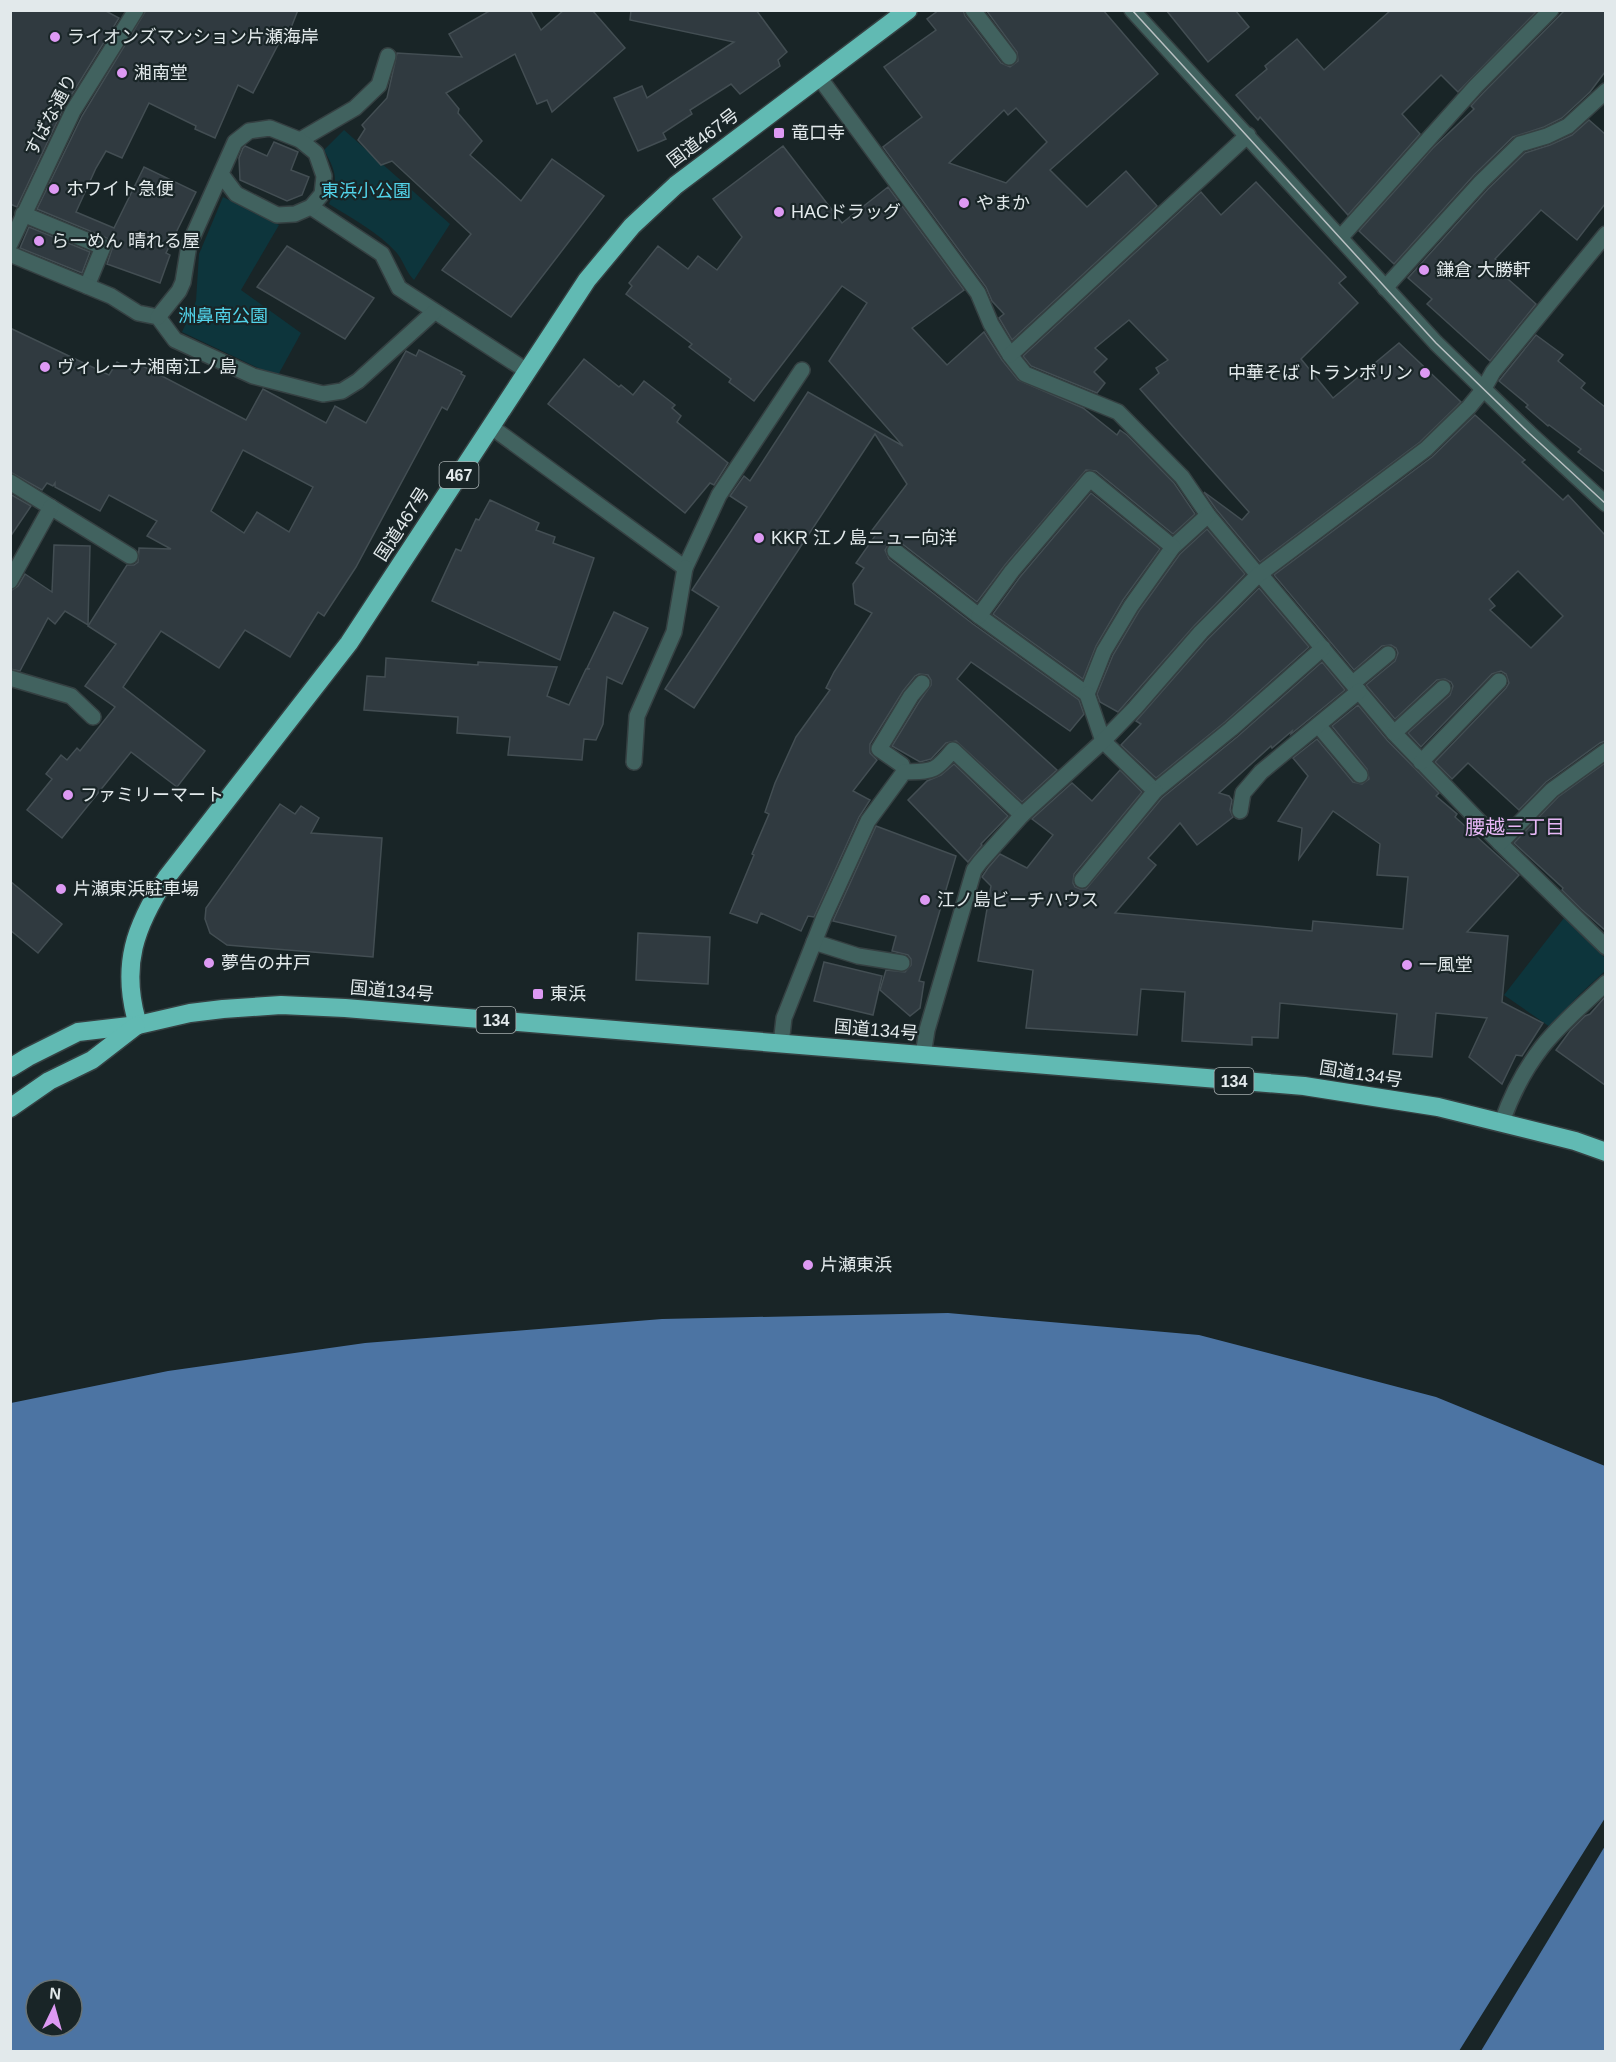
<svg xmlns="http://www.w3.org/2000/svg" width="1616" height="2062" viewBox="0 0 1616 2062" font-family="Arial,'Noto Sans JP',sans-serif">
<style>
.green{fill:#0d353c}
.water{fill:#4c74a3;fill-rule:evenodd}
.building{fill:#303a40;stroke:#434e53;stroke-width:1.5;fill-rule:evenodd}
.lines{fill:none;stroke-linecap:round;stroke-linejoin:round}
.minor-casing{stroke:#354042;stroke-width:18}
.highway-casing{stroke:#354042;stroke-width:21}
.minor{stroke:#41625f;stroke-width:15}
.highway{stroke:#61bab3;stroke-width:18}
.tram{stroke:#b9c1c3;stroke-width:1.5}
.poi-dot{fill:#dd99f3;stroke:#192527;stroke-width:2}
.labels{text-anchor:middle;dominant-baseline:central;stroke-width:4.5;stroke-linejoin:round;paint-order:stroke}
.shield{fill:#192527;stroke:#a6aeb0;stroke-width:1.5}
.shield-label{font-size:16px;font-weight:bold;fill:#e2e9eb}
.poi-label{font-size:18px;fill:#e2e9eb;stroke:#192527;text-anchor:start}
.street-label{font-size:18px;fill:#e2e9eb;stroke:#192527}
.park-label{font-size:18px;fill:#52d4ea;stroke:#192527}
.neighbourhood-label{font-size:20px;fill:#e7b7f6;stroke:#192527}
</style>
<rect width="100%" height="100%" fill="#192527"/>
<!-- green -->
<g class="green">
<path d="M 344,130 L 450,224 L 414,280 C 405,271 404,261 396,252 C 378,232 351,218 329,204 C 339,181 336,171 324,150 Z"/>
<path d="M 223,197 L 279,225 L 241,290 L 301,333 L 277,377 L 182,332 L 196,301 L 199,254 Z"/>
<path d="M 1564,918 L 1605,958 L 1605,971 L 1579,995 L 1550,1027 L 1504,995 Z"/>
</g>
<!-- water -->
<g class="water">
<path d="M 948,1313 L 1199,1335 L 1436,1397 L 1605,1466 L 1605,1818 L 1459,2051 L 11,2051 L 11,1403 L 168,1371 L 365,1343 L 662,1319 ZM 36,1990 L 72,1990 L 72,2026 L 36,2026 Z"/>
<path d="M 1605,1846 L 1605,2051 L 1481,2051 Z"/>
</g>
<!-- building -->
<g class="building">
<path d="M 10,10 L 104,10 L 119,18 L 64,107 L 17,207 L 10,204 Z"/>
<path d="M 146,10 L 298,10 L 285,43 L 280,41 L 253,93 L 238,85 L 215,138 L 195,129 L 196,126 L 149,103 L 122,158 L 106,151 L 96,168 L 76,212 L 114,228 L 144,167 L 196,192 L 166,253 L 170,255 L 160,283 L 107,264 L 113,246 L 107,238 L 37,209 L 82,116 Z"/>
<path d="M 491,10 L 530,10 L 541,30 L 564,10 L 592,10 L 625,48 L 552,112 L 547,100 L 537,104 L 515,54 L 446,93 L 459,109 L 458,113 L 482,141 L 470,155 L 521,201 L 552,159 L 604,196 L 511,317 L 442,270 L 471,234 L 392,161 L 381,165 L 358,140 L 365,129 L 362,125 L 387,98 L 397,53 L 462,57 L 449,34 Z"/>
<path d="M 631,10 L 756,10 L 787,52 L 778,60 L 780,66 L 740,94 L 731,84 L 690,110 L 692,114 L 663,133 L 666,139 L 638,151 L 614,98 L 642,86 L 647,98 L 734,42 L 630,20 Z"/>
<path d="M 939,10 L 963,10 L 965,16 L 1001,63 L 1010,67 L 1018,61 L 1017,52 L 986,10 L 1103,10 L 1158,74 L 1050,170 L 1087,207 L 1126,171 L 1157,206 L 1012,340 L 999,318 L 1004,314 L 992,301 L 986,287 L 883,147 L 922,117 L 884,67 L 936,30 L 927,19 ZM 1016,108 L 1047,142 L 1006,183 L 949,163 L 1004,110 L 1008,115 Z"/>
<path d="M 1166,10 L 1235,10 L 1249,27 L 1208,62 Z"/>
<path d="M 1391,10 L 1536,12 L 1458,92 L 1441,75 L 1402,114 L 1420,134 L 1348,215 L 1260,117 L 1258,120 L 1236,95 L 1267,69 L 1265,66 L 1297,39 L 1324,70 Z"/>
<path d="M 1565,10 L 1605,10 L 1605,72 L 1590,92 L 1562,118 L 1544,127 L 1513,137 L 1474,175 L 1394,264 L 1359,231 L 1433,148 L 1474,109 L 1471,106 L 1483,93 Z"/>
<path d="M 1589,120 L 1605,134 L 1605,204 L 1577,240 L 1541,210 L 1495,259 L 1504,267 L 1500,272 L 1536,304 L 1490,361 L 1427,304 L 1432,299 L 1408,278 L 1488,189 L 1525,153 L 1550,145 L 1572,135 Z"/>
<path d="M 274,142 L 298,152 L 291,170 L 309,177 L 302,195 L 287,201 L 240,180 L 239,158 L 243,148 L 245,146 L 267,156 Z"/>
<path d="M 783,146 L 842,223 L 888,187 L 964,290 L 912,328 L 947,365 L 984,332 L 1002,360 L 1018,380 L 1083,408 L 1117,435 L 1120,430 L 1127,435 L 1174,483 L 1195,514 L 1173,534 L 1096,471 L 1086,470 L 1005,565 L 977,602 L 901,543 L 896,541 L 888,545 L 885,550 L 889,559 L 973,624 L 1079,700 L 1084,714 L 1070,731 L 971,662 L 957,679 L 1057,770 L 1022,802 L 956,741 L 946,743 L 931,759 L 920,762 L 892,746 L 919,702 L 931,685 L 931,680 L 928,675 L 919,674 L 915,676 L 903,691 L 870,744 L 870,753 L 877,760 L 853,791 L 870,800 L 859,817 L 814,917 L 808,916 L 801,931 L 761,913 L 757,923 L 730,913 L 754,855 L 752,854 L 769,814 L 765,812 L 775,783 L 796,737 L 830,690 L 826,688 L 834,672 L 872,613 L 855,604 L 853,584 L 864,568 L 856,563 L 875,536 L 870,533 L 907,484 L 875,434 L 694,708 L 665,689 L 719,607 L 692,590 L 747,507 L 730,496 L 744,476 L 750,481 L 808,392 L 903,446 L 829,361 L 867,303 L 842,286 L 754,401 L 729,382 L 731,379 L 689,347 L 692,344 L 626,294 L 632,286 L 629,283 L 658,246 L 688,269 L 698,256 L 717,270 L 742,237 L 713,199 Z"/>
<path d="M 1256,182 L 1346,277 L 1339,283 L 1358,303 L 1301,359 L 1333,398 L 1399,343 L 1461,402 L 1420,442 L 1260,562 L 1216,509 L 1204,492 L 1242,520 L 1249,512 L 1140,389 L 1159,373 L 1156,368 L 1168,360 L 1129,320 L 1095,348 L 1107,359 L 1094,372 L 1105,383 L 1097,393 L 1031,366 L 1023,356 L 1201,192 L 1221,215 Z"/>
<path d="M 29,227 L 90,252 L 82,273 L 20,248 Z"/>
<path d="M 287,246 L 374,298 L 345,339 L 257,287 Z"/>
<path d="M 10,328 L 109,375 L 117,362 L 135,372 L 139,364 L 246,420 L 263,389 L 326,423 L 335,406 L 366,423 L 406,351 L 416,356 L 419,350 L 462,372 L 461,374 L 465,376 L 447,410 L 442,407 L 356,567 L 324,616 L 318,612 L 290,657 L 245,630 L 219,668 L 161,631 L 123,687 L 205,751 L 177,787 L 131,752 L 62,838 L 27,810 L 52,779 L 46,774 L 61,755 L 67,760 L 77,748 L 80,751 L 115,707 L 85,686 L 116,644 L 88,626 L 127,565 L 134,565 L 138,562 L 139,548 L 171,549 L 147,536 L 157,521 L 109,495 L 100,511 L 55,487 L 55,483 L 53,486 L 47,483 L 42,490 L 10,472 ZM 243,450 L 313,487 L 289,532 L 257,512 L 244,533 L 211,511 Z"/>
<path d="M 1536,335 L 1563,355 L 1558,361 L 1585,383 L 1581,388 L 1605,407 L 1605,472 L 1578,452 L 1581,449 L 1549,425 L 1548,426 L 1526,407 L 1528,405 L 1499,381 Z"/>
<path d="M 584,359 L 619,387 L 621,385 L 633,395 L 644,381 L 675,405 L 672,408 L 681,416 L 677,422 L 728,463 L 714,485 L 710,483 L 685,513 L 548,404 Z"/>
<path d="M 1475,415 L 1525,460 L 1522,462 L 1563,500 L 1568,495 L 1605,535 L 1605,741 L 1600,743 L 1546,782 L 1519,810 L 1468,763 L 1452,779 L 1435,762 L 1506,688 L 1509,683 L 1506,674 L 1501,671 L 1492,674 L 1421,747 L 1408,733 L 1450,695 L 1453,686 L 1451,682 L 1445,679 L 1437,680 L 1395,719 L 1366,685 L 1395,661 L 1398,653 L 1396,648 L 1391,645 L 1382,646 L 1354,670 L 1274,575 L 1432,457 ZM 1518,571 L 1563,616 L 1531,648 L 1490,610 L 1495,606 L 1489,599 Z"/>
<path d="M 1091,493 L 1160,549 L 1123,600 L 1096,646 L 1083,679 L 993,614 L 1020,577 Z"/>
<path d="M 10,494 L 31,506 L 10,537 Z"/>
<path d="M 490,500 L 539,523 L 536,530 L 555,537 L 553,543 L 594,558 L 560,660 L 432,601 L 456,549 L 461,551 L 476,519 L 479,520 Z"/>
<path d="M 1207,529 L 1245,574 L 1194,626 L 1118,712 L 1100,702 L 1097,694 L 1113,655 L 1139,611 L 1180,554 Z"/>
<path d="M 54,545 L 90,546 L 88,625 L 65,611 L 55,624 L 48,618 L 20,671 L 10,669 L 10,591 L 18,586 L 25,574 L 52,592 Z"/>
<path d="M 1259,588 L 1309,647 L 1225,722 L 1156,778 L 1121,745 L 1141,724 L 1136,721 L 1208,639 Z"/>
<path d="M 614,612 L 648,628 L 622,684 L 607,677 L 603,724 L 596,740 L 584,739 L 582,760 L 508,755 L 510,737 L 457,733 L 458,717 L 364,710 L 367,676 L 385,677 L 386,658 L 478,665 L 478,662 L 557,667 L 547,696 L 569,705 L 586,669 L 590,669 L 587,668 Z"/>
<path d="M 1322,662 L 1345,690 L 1291,734 L 1292,731 L 1272,748 L 1271,746 L 1219,793 L 1229,796 L 1232,800 L 1230,810 L 1233,817 L 1197,845 L 1180,823 L 1148,858 L 1156,865 L 1115,913 L 1312,931 L 1313,921 L 1403,929 L 1408,877 L 1377,875 L 1380,844 L 1333,811 L 1299,859 L 1302,828 L 1278,821 L 1308,776 L 1293,758 L 1317,739 L 1353,782 L 1362,784 L 1369,779 L 1367,769 L 1332,726 L 1358,705 L 1387,740 L 1439,793 L 1436,796 L 1457,814 L 1455,817 L 1519,875 L 1467,932 L 1508,936 L 1502,1002 L 1543,1023 L 1522,1056 L 1516,1055 L 1502,1084 L 1469,1057 L 1487,1018 L 1436,1013 L 1432,1057 L 1393,1054 L 1397,1014 L 1280,1003 L 1278,1038 L 1252,1037 L 1252,1045 L 1182,1041 L 1185,992 L 1141,989 L 1137,1035 L 1026,1028 L 1033,970 L 978,961 L 991,886 L 982,877 L 988,868 L 1000,854 L 1027,868 L 1053,835 L 1032,819 L 1072,783 L 1092,801 L 1120,770 L 1142,792 L 1074,874 L 1073,883 L 1075,887 L 1080,889 L 1086,889 L 1162,798 L 1237,737 Z"/>
<path d="M 1605,763 L 1605,930 L 1581,909 L 1562,890 L 1563,888 L 1514,843 L 1558,797 Z"/>
<path d="M 954,764 L 1008,816 L 981,844 L 982,845 L 968,862 L 908,800 L 927,781 L 941,775 Z"/>
<path d="M 280,804 L 295,814 L 301,806 L 319,818 L 311,833 L 382,838 L 373,957 L 227,945 L 210,933 L 205,919 L 206,908 Z"/>
<path d="M 876,826 L 956,856 L 919,981 L 924,982 L 920,1008 L 910,1016 L 880,990 L 886,970 L 905,972 L 911,965 L 911,959 L 908,955 L 892,951 L 896,936 L 833,921 Z"/>
<path d="M 10,881 L 62,924 L 38,953 L 10,930 Z"/>
<path d="M 638,933 L 710,937 L 708,984 L 636,980 Z"/>
<path d="M 824,962 L 882,976 L 873,1015 L 814,1001 Z"/>
<path d="M 1605,997 L 1605,1085 L 1556,1050 L 1570,1031 L 1585,1016 L 1590,1014 Z"/>
</g>
<g class="lines">
<defs>
<g id="minor">
<path d="M 973,10 L 1009,57"/>
<path d="M 1132,10 L 1436,343 L 1529,433 L 1606,504"/>
<path d="M 819,77 L 978,293 L 991,324 L 1010,355 L 1025,374 L 1118,412 L 1182,477 L 1208,515 L 1258,575"/>
<path d="M 300,140 L 355,108 L 379,85 L 388,56"/>
<path d="M 311,207 L 382,254 L 399,288 L 527,371"/>
<path d="M 23,214 L 103,247 L 87,286"/>
<path d="M 1340,238 L 1476,86 L 1551,10"/>
<path d="M 10,244 L 73,111 L 136,10"/>
<path d="M 10,254 L 111,296 L 138,313 L 158,317 L 175,340 L 253,376 L 323,394 L 342,391 L 358,381 L 434,312"/>
<path d="M 1385,288 L 1481,182 L 1520,144 L 1547,136 L 1568,126 L 1606,91"/>
<path d="M 158,317 L 179,291 L 183,282 L 189,245 L 235,142 L 249,131 L 270,128 L 300,140 L 316,153 L 324,176 L 322,194 L 311,207 L 295,214 L 277,215 L 236,194 L 221,174"/>
<path d="M 1010,355 L 1248,135"/>
<path d="M 490,426 L 685,568 L 719,495 L 802,370"/>
<path d="M 10,482 L 130,556"/>
<path d="M 895,551 L 979,616 L 1087,694 L 1104,651 L 1131,606 L 1173,547 L 1208,515"/>
<path d="M 1260,574 L 1394,733 L 1500,843 L 1606,947"/>
<path d="M 10,581 L 51,507"/>
<path d="M 979,616 L 1012,571 L 1090,479 L 1173,547"/>
<path d="M 10,678 L 71,696 L 93,717"/>
<path d="M 1353,683 L 1388,654"/>
<path d="M 1087,694 L 1103,741 L 1155,791 L 1231,729 L 1323,648"/>
<path d="M 1318,725 L 1360,775"/>
<path d="M 1394,733 L 1443,688"/>
<path d="M 634,762 L 637,716 L 674,632 L 685,568"/>
<path d="M 1421,762 L 1499,681"/>
<path d="M 904,772 L 902,765 L 879,749 L 911,696 L 922,683"/>
<path d="M 1240,811 L 1243,793 L 1261,772 L 1359,691"/>
<path d="M 1500,843 L 1552,790 L 1606,751"/>
<path d="M 1082,880 L 1155,791"/>
<path d="M 814,942 L 858,956 L 902,963"/>
<path d="M 781,1044 L 784,1018 L 824,917 L 868,821 L 904,772 C 933,771 934,773 953,750 L 1022,815"/>
<path d="M 923,1055 L 927,1030 L 974,870 L 980,862 L 1022,815 L 1103,741 L 1135,708 L 1201,632 L 1258,575 L 1426,449 L 1469,407 L 1483,390 L 1493,372 L 1606,234"/>
<path d="M 1502,1122 C 1511,1096 1525,1069 1542,1047 C 1560,1024 1584,1004 1606,983"/>
</g>
<g id="highway">
<path d="M 138,1025 C 120,966 135,926 167,877 L 349,643 L 587,280 L 632,226 L 676,185 L 908,10"/>
<path d="M 10,1068 L 28,1057 L 78,1032 L 138,1025 L 190,1013 L 223,1009 L 281,1005 L 345,1008 L 1304,1086 L 1438,1107 L 1575,1141 L 1606,1152"/>
<path d="M 10,1108 L 49,1081 L 92,1060 L 136,1026"/>
</g>
</defs>
<!-- minor casing -->
<use href="#minor" class="minor-casing"/>
<!-- highway casing -->
<use href="#highway" class="highway-casing"/>
<!-- minor -->
<use href="#minor" class="minor"/>
<!-- highway -->
<use href="#highway" class="highway"/>
<!-- tram -->
<path class="tram" d="M 1132,10 L 1436,343 L 1529,433 L 1606,504"/>
</g>
<!-- markers -->
<g class="poi-dot">
<circle cx="55" cy="37" r="6"/>
<circle cx="122" cy="73" r="6"/>
<rect x="773" y="127" width="12" height="12" rx="3"/>
<circle cx="54" cy="189" r="6"/>
<circle cx="964" cy="203" r="6"/>
<circle cx="779" cy="212" r="6"/>
<circle cx="39" cy="241" r="6"/>
<circle cx="1424" cy="270" r="6"/>
<circle cx="45" cy="367" r="6"/>
<circle cx="1425" cy="373" r="6"/>
<circle cx="759" cy="538" r="6"/>
<circle cx="68" cy="795" r="6"/>
<circle cx="61" cy="889" r="6"/>
<circle cx="925" cy="900" r="6"/>
<circle cx="209" cy="963" r="6"/>
<circle cx="1407" cy="965" r="6"/>
<rect x="532" y="988" width="12" height="12" rx="3"/>
<circle cx="808" cy="1265" r="6"/>
</g>
<g class="labels">
<!-- shield labels -->
<g class="shield">
<rect x="439.5" y="462" width="39" height="26" rx="4.5"/>
<rect x="476.5" y="1007" width="39" height="26" rx="4.5"/>
<rect x="1214.5" y="1068" width="39" height="26" rx="4.5"/>
</g>
<g class="shield-label">
<text x="459" y="475">467</text>
<text x="496" y="1020">134</text>
<text x="1234" y="1081">134</text>
</g>
<!-- poi labels -->
<g class="poi-label">
<text x="67" y="37">ライオンズマンション片瀬海岸</text>
<text x="134" y="73">湘南堂</text>
<text x="791" y="133">竜口寺</text>
<text x="66" y="189">ホワイト急便</text>
<text x="976" y="203">やまか</text>
<text x="791" y="212">HACドラッグ</text>
<text x="51" y="241">らーめん 晴れる屋</text>
<text x="1436" y="270">鎌倉 大勝軒</text>
<text x="57" y="367">ヴィレーナ湘南江ノ島</text>
<text x="1413" y="373" text-anchor="end">中華そば トランポリン</text>
<text x="771" y="538">KKR 江ノ島ニュー向洋</text>
<text x="80" y="795">ファミリーマート</text>
<text x="73" y="889">片瀬東浜駐車場</text>
<text x="937" y="900">江ノ島ビーチハウス</text>
<text x="221" y="963">夢告の井戸</text>
<text x="1419" y="965">一風堂</text>
<text x="550" y="994">東浜</text>
<text x="820" y="1265">片瀬東浜</text>
</g>
<!-- street labels -->
<g class="street-label">
<text transform="translate(51 115) rotate(-62)">すばな通り</text>
<text transform="translate(703 138) rotate(-37)">国道467号</text>
<text transform="translate(402 524) rotate(-57)">国道467号</text>
<text transform="translate(392 991) rotate(5)">国道134号</text>
<text transform="translate(876 1030) rotate(5)">国道134号</text>
<text transform="translate(1361 1074) rotate(9)">国道134号</text>
</g>
<!-- park labels -->
<g class="park-label">
<text x="366" y="191">東浜小公園</text>
<text x="223" y="316">洲鼻南公園</text>
</g>
<!-- neighbourhood labels -->
<g class="neighbourhood-label">
<text x="1515" y="827">腰越三丁目</text>
</g>
</g>
<!-- border -->
<rect width="1616" height="2062" fill="none" stroke="#e2e9eb" stroke-width="24"/>
<!-- north arrow -->
<g transform="translate(54 2008) rotate(5)"><circle r="28" fill="#192527" stroke="#697375" stroke-width="1.5"/>
<path d="M0-4.5L10 22L0 15L-10 22Z" fill="#dd99f3"/>
<text y="-9" font-size="16" font-weight="bold" text-anchor="middle" fill="#e2e9eb">N</text>
</g>
</svg>
